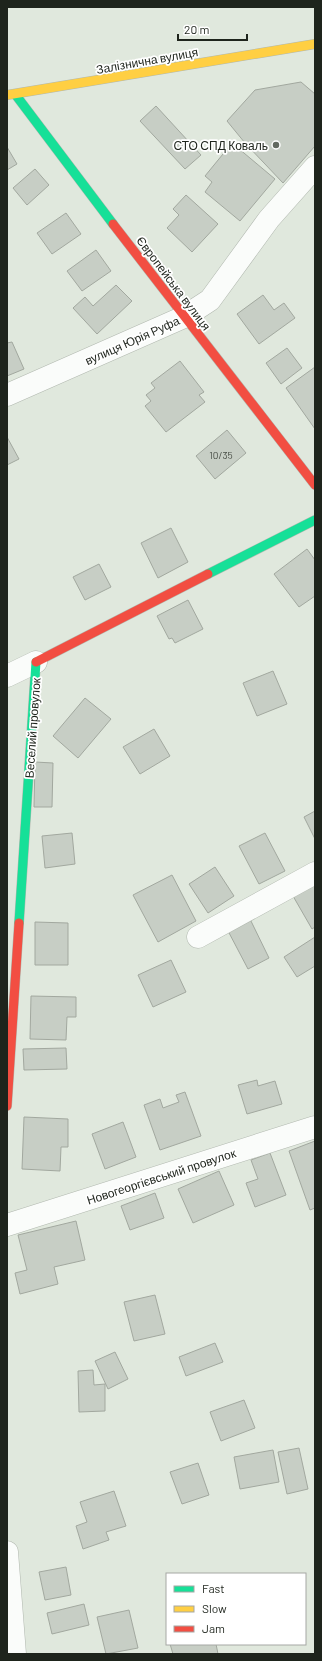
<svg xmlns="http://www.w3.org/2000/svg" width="322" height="1661" viewBox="0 0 322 1661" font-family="Barlow,sans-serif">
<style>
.building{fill:#c7cec5;stroke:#a2a89f}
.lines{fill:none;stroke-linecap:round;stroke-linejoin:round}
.street-casing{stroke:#b1b8af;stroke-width:23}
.fast-casing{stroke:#b1b8af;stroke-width:10}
.slow-casing{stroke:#b1b8af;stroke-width:10}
.jam-casing{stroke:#b1b8af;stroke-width:10}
.street{stroke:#fafcfa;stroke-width:22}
.fast{stroke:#16e098;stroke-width:9}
.slow{stroke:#ffcf43;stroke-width:9}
.jam{stroke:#f24e42;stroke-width:9}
.poi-dot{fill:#626960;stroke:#fff;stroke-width:1.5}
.labels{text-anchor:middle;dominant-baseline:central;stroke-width:3.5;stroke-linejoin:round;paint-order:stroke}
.number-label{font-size:10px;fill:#484e46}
.street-label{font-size:12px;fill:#1e241c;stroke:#fff}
.poi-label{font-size:12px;fill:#1e241c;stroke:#fff;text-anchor:end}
</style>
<rect width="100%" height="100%" fill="#e0e8dd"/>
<!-- building -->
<g class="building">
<path d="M 301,82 L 315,94 L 315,146 L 283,183 L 245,143 L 227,121 L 255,90 Z"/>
<path d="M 156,106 L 201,155 L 185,169 L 140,121 Z"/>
<path d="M 232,143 L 275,179 L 240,221 L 205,192 L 212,182 L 205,176 Z"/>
<path d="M 7,147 L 17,164 L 7,170 Z"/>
<path d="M 35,169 L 49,185 L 27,205 L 13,188 Z"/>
<path d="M 186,195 L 218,224 L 192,252 L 167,228 L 179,215 L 173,209 Z"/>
<path d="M 66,213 L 81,234 L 52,254 L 37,233 Z"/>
<path d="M 96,250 L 111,271 L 82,291 L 67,271 Z"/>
<path d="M 116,285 L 132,301 L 97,334 L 73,308 L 85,297 L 93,306 Z"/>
<path d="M 263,295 L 274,310 L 284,303 L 295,318 L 259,344 L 237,314 Z"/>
<path d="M 12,342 L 24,369 L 7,376 L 7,343 Z"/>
<path d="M 287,348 L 302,368 L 281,384 L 266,363 Z"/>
<path d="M 180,361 L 204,392 L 199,395 L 205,402 L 166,432 L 145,406 L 151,401 L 146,395 L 155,388 L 151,383 Z"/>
<path d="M 315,367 L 315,429 L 286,388 Z"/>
<path d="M 227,430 L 246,453 L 215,479 L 196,456 Z"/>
<path d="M 7,437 L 19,459 L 7,465 Z"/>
<path d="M 171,528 L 188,562 L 158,578 L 141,543 Z"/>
<path d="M 307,549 L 315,560 L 315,596 L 299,607 L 274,574 Z"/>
<path d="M 99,564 L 111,587 L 85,600 L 73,577 Z"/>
<path d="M 188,600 L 203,629 L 175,643 L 172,638 L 169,639 L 157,616 Z"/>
<path d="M 273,671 L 287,704 L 257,716 L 243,683 Z"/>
<path d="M 85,698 L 111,719 L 78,758 L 53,736 Z"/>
<path d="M 154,729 L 170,756 L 140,774 L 123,747 Z"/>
<path d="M 35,762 L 53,763 L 52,807 L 34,807 Z"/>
<path d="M 315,811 L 315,839 L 304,817 Z"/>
<path d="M 72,833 L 75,864 L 45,868 L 42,836 Z"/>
<path d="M 265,833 L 285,871 L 259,884 L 239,846 Z"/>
<path d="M 215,867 L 234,896 L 208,913 L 189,884 Z"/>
<path d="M 172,875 L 196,921 L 158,942 L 133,895 Z"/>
<path d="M 315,883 L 315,927 L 312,929 L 293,896 Z"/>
<path d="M 249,917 L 269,958 L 248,969 L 227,929 Z"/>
<path d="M 35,922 L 68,923 L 68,965 L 35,965 Z"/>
<path d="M 315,937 L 315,966 L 297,977 L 284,957 Z"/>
<path d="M 171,960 L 186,992 L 153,1007 L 138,975 Z"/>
<path d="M 31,996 L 76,997 L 76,1017 L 67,1017 L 66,1040 L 30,1039 Z"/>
<path d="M 66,1048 L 67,1069 L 24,1070 L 23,1049 Z"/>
<path d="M 257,1080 L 258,1086 L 275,1081 L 282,1104 L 247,1114 L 238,1085 Z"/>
<path d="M 185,1092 L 201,1136 L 160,1150 L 144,1105 L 160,1099 L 163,1108 L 179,1102 L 176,1095 Z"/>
<path d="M 24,1117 L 68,1119 L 68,1147 L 61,1147 L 60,1171 L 22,1169 Z"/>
<path d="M 123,1122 L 136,1157 L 105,1169 L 92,1134 Z"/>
<path d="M 315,1141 L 315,1208 L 310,1210 L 289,1151 Z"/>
<path d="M 270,1153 L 286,1195 L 255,1207 L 246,1183 L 258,1179 L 251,1160 Z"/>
<path d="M 219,1171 L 234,1205 L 193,1223 L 178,1189 Z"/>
<path d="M 155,1193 L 164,1218 L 130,1230 L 121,1206 Z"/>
<path d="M 76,1221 L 85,1260 L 54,1267 L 58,1284 L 20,1294 L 15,1273 L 27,1270 L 18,1235 Z"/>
<path d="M 155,1295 L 165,1334 L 134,1341 L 124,1302 Z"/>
<path d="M 215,1343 L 223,1362 L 186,1376 L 179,1357 Z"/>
<path d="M 115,1352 L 128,1379 L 108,1389 L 95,1361 Z"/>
<path d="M 93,1370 L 94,1385 L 105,1384 L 105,1411 L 79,1412 L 78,1371 Z"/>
<path d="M 244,1400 L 255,1428 L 221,1441 L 210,1412 Z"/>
<path d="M 299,1448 L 308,1489 L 287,1494 L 278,1452 Z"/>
<path d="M 273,1450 L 279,1482 L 240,1489 L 234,1457 Z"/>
<path d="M 198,1463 L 209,1495 L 182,1504 L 170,1472 Z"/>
<path d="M 114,1491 L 126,1526 L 106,1532 L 109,1540 L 83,1549 L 76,1526 L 87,1522 L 80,1502 Z"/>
<path d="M 66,1567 L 71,1595 L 45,1600 L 39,1572 Z"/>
<path d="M 84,1604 L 89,1625 L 52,1634 L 47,1613 Z"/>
<path d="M 129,1610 L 138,1648 L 106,1654 L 97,1617 Z"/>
<path d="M 170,1644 L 216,1644 L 218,1654 L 173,1654 Z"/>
</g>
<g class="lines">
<defs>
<g id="street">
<path d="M 7,395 L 184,317 L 210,300 L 269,219 L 315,167"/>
<path d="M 7,676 L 36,662"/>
<path d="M 198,937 L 315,873"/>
<path d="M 7,1225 L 315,1127"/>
<path d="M 7,1552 L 15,1654"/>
</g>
<g id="fast">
<path d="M 15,94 L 113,224"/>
<path d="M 208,574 L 315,520"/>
<path d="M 19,923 L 36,662"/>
</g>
<path id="slow" d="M 7,95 L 315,44"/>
<g id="jam">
<path d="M 113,224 L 315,485"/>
<path d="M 36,662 L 208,574"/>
<path d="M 7,1106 L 19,923"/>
</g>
</defs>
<!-- street casing -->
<use href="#street" class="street-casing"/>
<!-- fast casing -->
<use href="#fast" class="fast-casing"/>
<!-- slow casing -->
<use href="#slow" class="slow-casing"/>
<!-- jam casing -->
<use href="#jam" class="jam-casing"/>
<!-- street -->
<use href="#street" class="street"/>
<!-- fast -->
<use href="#fast" class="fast"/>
<!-- slow -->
<use href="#slow" class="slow"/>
<!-- jam -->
<use href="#jam" class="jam"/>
</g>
<!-- markers -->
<circle class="poi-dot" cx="276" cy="145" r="4"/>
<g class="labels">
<!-- number labels -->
<g class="number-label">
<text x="221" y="455">10/35</text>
</g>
<!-- street labels -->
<g class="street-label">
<text transform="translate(147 60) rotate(-10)">Залізнична вулиця</text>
<text transform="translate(174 283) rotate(53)">Європейська вулиця</text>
<text transform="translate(132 340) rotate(-24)">вулиця Юрія Руфа</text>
<text transform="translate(32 728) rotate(-86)">Веселий провулок</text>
<text transform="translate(161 1176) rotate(-18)">Новогеоргієвський провулок</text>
</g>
<!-- poi labels -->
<g class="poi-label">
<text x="268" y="145">СТО СПД Коваль</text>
</g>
</g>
<!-- border -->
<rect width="322" height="1661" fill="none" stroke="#1e241c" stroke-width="16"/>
<!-- legend -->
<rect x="166" y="1573" width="140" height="72" fill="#ffffff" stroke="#a5a7a4"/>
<rect x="174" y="1586" width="20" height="6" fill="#16e098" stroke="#a5a7a4"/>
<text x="202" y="1593" font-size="12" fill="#1e241c">Fast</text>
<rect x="174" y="1606" width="20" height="6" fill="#ffcf43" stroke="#a5a7a4"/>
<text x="202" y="1613" font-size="12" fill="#1e241c">Slow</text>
<rect x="174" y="1626" width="20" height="6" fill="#f24e42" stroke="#a5a7a4"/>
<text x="202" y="1633" font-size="12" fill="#1e241c">Jam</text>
<!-- scale -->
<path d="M178 34v6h69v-6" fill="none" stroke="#1e241c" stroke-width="2"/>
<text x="184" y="34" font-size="12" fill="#1e241c" stroke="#ffffff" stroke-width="3" paint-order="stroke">20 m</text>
</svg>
